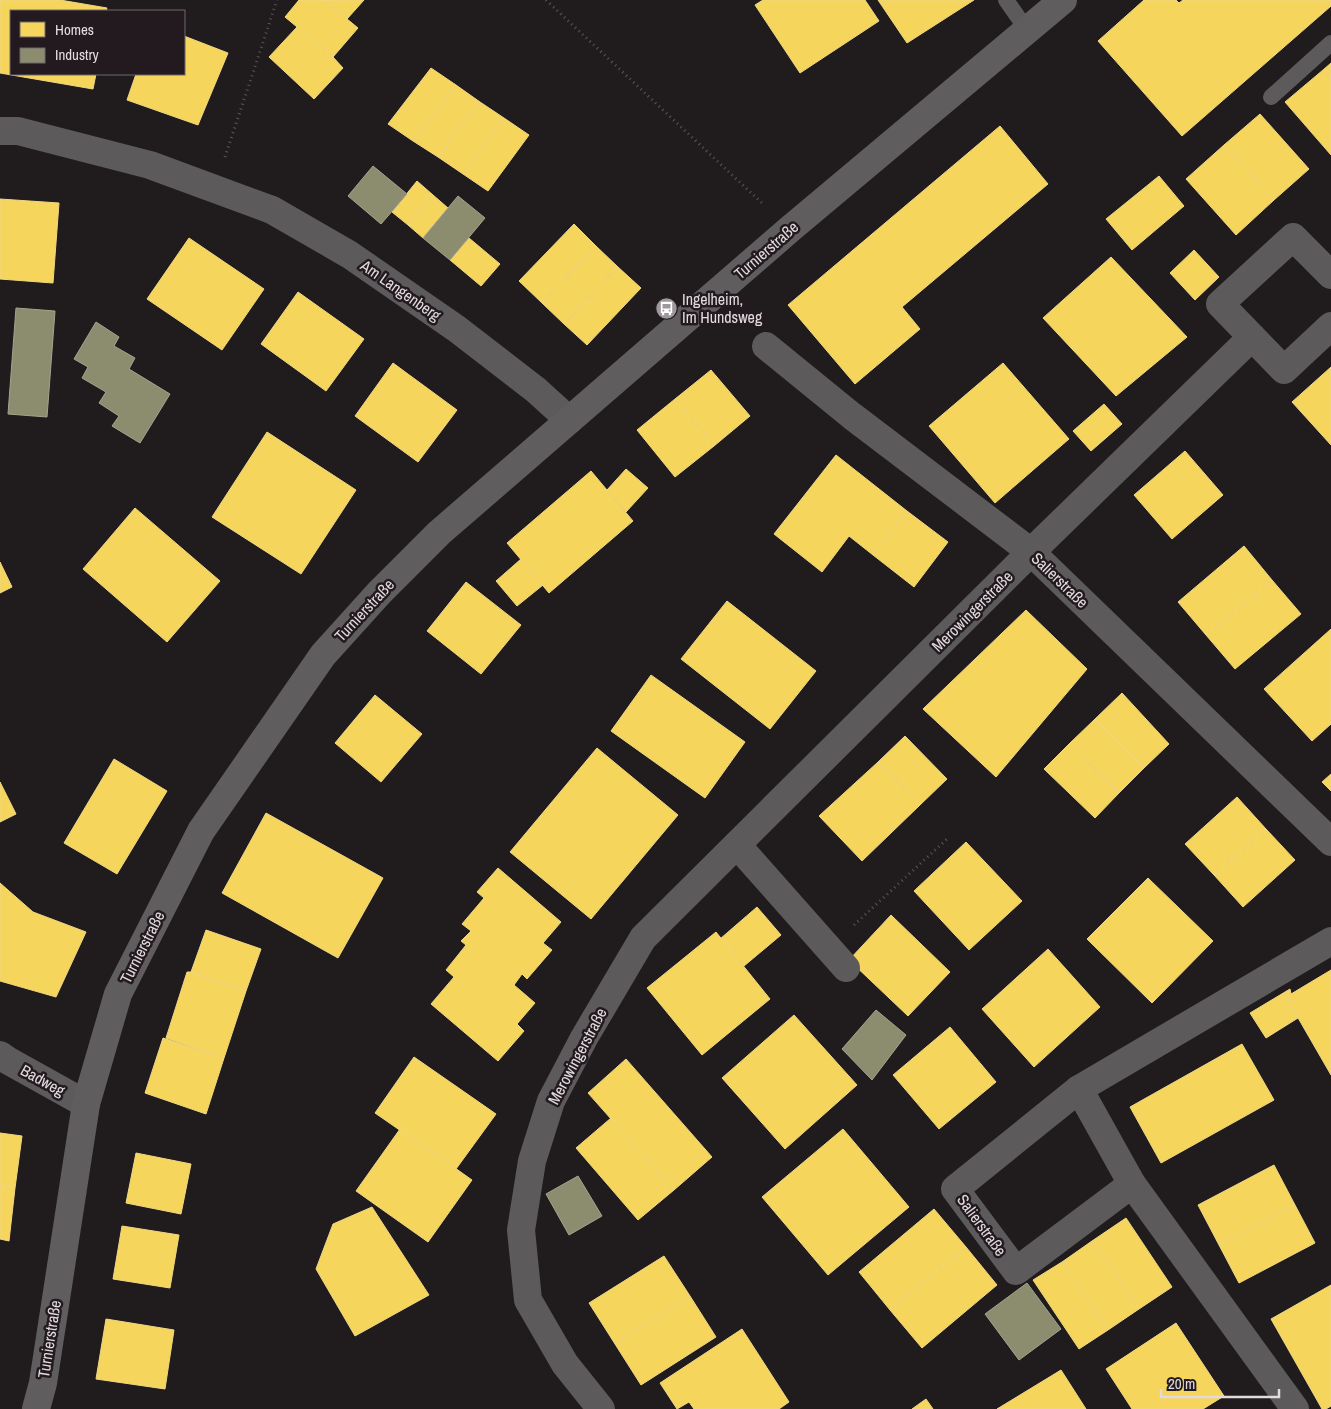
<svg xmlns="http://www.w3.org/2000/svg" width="1331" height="1409" viewBox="0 0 1331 1409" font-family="'Archivo Narrow',sans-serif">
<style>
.homes{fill:#f6d55c;stroke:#f0d783}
.industry{fill:#8c8c6e;stroke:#a6a490}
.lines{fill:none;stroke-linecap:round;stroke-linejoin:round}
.path{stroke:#5a5758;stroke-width:3;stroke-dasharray:1 4;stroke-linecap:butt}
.lane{stroke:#5c5a5a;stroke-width:16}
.street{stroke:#5c5a5a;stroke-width:28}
.secondary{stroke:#605d5e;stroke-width:28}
.labels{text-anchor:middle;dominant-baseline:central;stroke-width:5;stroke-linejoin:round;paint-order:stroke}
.street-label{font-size:16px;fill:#e1dbdf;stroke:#221a1f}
.poi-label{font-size:16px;fill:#e1dbdf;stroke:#221a1f;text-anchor:start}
</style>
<rect width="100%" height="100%" fill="#201c1e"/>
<!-- homes -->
<g class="homes">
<path d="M 0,0 L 60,0 L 107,8 L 106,11 L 11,11 L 11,74 L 96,74 L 93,89 L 0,73 Z"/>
<path d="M 299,0 L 324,0 L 358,28 L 333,57 L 285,17 Z"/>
<path d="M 324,0 L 364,0 L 347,19 Z"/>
<path d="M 763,0 L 865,0 L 879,21 L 800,73 L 755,5 Z"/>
<path d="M 878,0 L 974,0 L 907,43 Z"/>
<path d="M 1144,0 L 1176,0 L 1179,3 L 1183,0 L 1331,0 L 1331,6 L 1182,136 L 1098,41 Z"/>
<path d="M 297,27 L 333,57 L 343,68 L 314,99 L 269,57 Z"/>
<path d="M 184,36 L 228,53 L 198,125 L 127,100 L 136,74 L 184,74 Z"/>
<path d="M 1331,63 L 1331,79 L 1323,70 Z"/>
<path d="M 431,68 L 456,85 L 413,141 L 388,124 Z"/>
<path d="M 1323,70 L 1331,79 L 1331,155 L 1285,102 Z"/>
<path d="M 456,85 L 480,102 L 438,157 L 413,141 Z"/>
<path d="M 480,102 L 504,118 L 463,174 L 438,157 Z"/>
<path d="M 1260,114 L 1309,169 L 1274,200 L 1224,145 Z"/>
<path d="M 504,118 L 529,135 L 488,191 L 463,174 Z"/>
<path d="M 1000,126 L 1048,184 L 902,307 L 920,329 L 855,384 L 788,305 Z"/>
<path d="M 1224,145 L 1274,200 L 1236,235 L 1186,179 Z"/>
<path d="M 1159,176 L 1184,206 L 1132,250 L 1106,219 Z"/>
<path d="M 417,181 L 433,195 L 408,225 L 392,212 Z"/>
<path d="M 433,195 L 448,208 L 423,238 L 408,225 Z"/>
<path d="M 0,199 L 59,203 L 53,283 L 0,279 Z"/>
<path d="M 574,224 L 596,246 L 542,303 L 519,281 Z"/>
<path d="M 189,238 L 264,289 L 222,350 L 147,299 Z"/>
<path d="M 469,238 L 500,264 L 481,286 L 450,260 Z"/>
<path d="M 596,246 L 618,267 L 564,324 L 542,303 Z"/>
<path d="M 1194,250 L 1219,277 L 1195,300 L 1170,273 Z"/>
<path d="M 1111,257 L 1187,337 L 1116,396 L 1043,318 Z"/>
<path d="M 618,267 L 641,288 L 587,345 L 564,324 Z"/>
<path d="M 298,292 L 364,339 L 326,391 L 261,344 Z"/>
<path d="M 393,363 L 457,410 L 418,462 L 355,416 Z"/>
<path d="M 1003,363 L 1069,439 L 995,503 L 929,426 Z"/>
<path d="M 1331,367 L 1331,445 L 1292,402 Z"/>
<path d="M 711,370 L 750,416 L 714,446 L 675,399 Z"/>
<path d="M 675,399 L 714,446 L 675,477 L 637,430 Z"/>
<path d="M 1104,404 L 1122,424 L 1091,451 L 1073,431 Z"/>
<path d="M 267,432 L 356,490 L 301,574 L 212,517 Z"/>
<path d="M 1185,451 L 1223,495 L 1172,539 L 1134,495 Z"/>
<path d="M 836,455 L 907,511 L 873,555 L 849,536 L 822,572 L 774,534 Z"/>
<path d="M 626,469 L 648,488 L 626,512 L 607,490 Z"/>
<path d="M 591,471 L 633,521 L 549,593 L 507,543 Z"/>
<path d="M 135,508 L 220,581 L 167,642 L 83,569 Z"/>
<path d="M 907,511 L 948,542 L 914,587 L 873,555 Z"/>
<path d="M 1244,546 L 1272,580 L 1206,635 L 1178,602 Z"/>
<path d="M 521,559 L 543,585 L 517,606 L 496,581 Z"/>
<path d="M 0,562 L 12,587 L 0,593 Z"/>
<path d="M 1272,580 L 1301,614 L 1235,669 L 1206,635 Z"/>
<path d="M 466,582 L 521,625 L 481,674 L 427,631 Z"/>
<path d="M 727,601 L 816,671 L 770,729 L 681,659 Z"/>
<path d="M 1026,610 L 1087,669 L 996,777 L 923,709 Z"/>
<path d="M 1331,629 L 1331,724 L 1312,741 L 1264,689 Z"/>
<path d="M 651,675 L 745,742 L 705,798 L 611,731 Z"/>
<path d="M 1122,693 L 1169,744 L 1144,768 L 1095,719 Z"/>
<path d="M 375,695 L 422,734 L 381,782 L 335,743 Z"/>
<path d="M 1095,719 L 1144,768 L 1119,793 L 1069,744 Z"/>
<path d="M 905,736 L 947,779 L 920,805 L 878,762 Z"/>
<path d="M 1069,744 L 1119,793 L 1095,818 L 1044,769 Z"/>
<path d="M 597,748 L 678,815 L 591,919 L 510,852 Z"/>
<path d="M 114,759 L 167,791 L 117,874 L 64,843 Z"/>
<path d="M 878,762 L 920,805 L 862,861 L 819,816 Z"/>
<path d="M 1331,774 L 1331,791 L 1322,782 Z"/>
<path d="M 0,782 L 16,814 L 0,822 Z"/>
<path d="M 1237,797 L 1266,829 L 1214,875 L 1185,844 Z"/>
<path d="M 266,813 L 383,878 L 338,958 L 222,893 Z"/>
<path d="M 1266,829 L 1295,860 L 1243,907 L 1214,875 Z"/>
<path d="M 966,842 L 1022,901 L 969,950 L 914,891 Z"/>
<path d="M 498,868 L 561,922 L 543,943 L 552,950 L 527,979 L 522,974 L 514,985 L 535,1003 L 517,1024 L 524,1031 L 498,1061 L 431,1004 L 454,977 L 446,970 L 466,945 L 461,941 L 471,931 L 462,924 L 484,898 L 477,892 Z"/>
<path d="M 1148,878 L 1213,941 L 1152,1003 L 1087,939 Z"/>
<path d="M 0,883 L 33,912 L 86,932 L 56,997 L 0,981 Z"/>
<path d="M 757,907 L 781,935 L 744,966 L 720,939 Z"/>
<path d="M 891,915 L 950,972 L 908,1016 L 849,960 Z"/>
<path d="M 206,930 L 261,949 L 246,991 L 191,972 Z"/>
<path d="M 716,932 L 770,999 L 702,1055 L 647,988 Z"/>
<path d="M 1048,949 L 1100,1007 L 1034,1067 L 982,1009 Z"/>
<path d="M 1331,970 L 1331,1075 L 1286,997 Z"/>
<path d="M 187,972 L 191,972 L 246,991 L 224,1058 L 166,1038 Z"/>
<path d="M 1290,989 L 1291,994 L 1286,997 L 1298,1018 L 1266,1038 L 1250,1013 Z"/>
<path d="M 794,1015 L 857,1085 L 785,1149 L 722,1078 Z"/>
<path d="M 950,1027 L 996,1082 L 939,1129 L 893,1075 Z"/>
<path d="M 163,1038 L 224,1058 L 206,1114 L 145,1093 Z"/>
<path d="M 1242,1044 L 1274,1100 L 1161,1163 L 1130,1107 Z"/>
<path d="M 414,1057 L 496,1114 L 456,1169 L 375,1113 Z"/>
<path d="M 626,1059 L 712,1157 L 674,1190 L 588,1093 Z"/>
<path d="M 611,1118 L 674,1190 L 638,1220 L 576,1148 Z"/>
<path d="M 400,1129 L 472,1180 L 428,1242 L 356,1191 Z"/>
<path d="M 843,1129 L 909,1207 L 828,1275 L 762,1197 Z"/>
<path d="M 0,1133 L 22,1136 L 15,1188 L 0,1186 Z"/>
<path d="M 136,1153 L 191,1164 L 181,1214 L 126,1203 Z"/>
<path d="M 1274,1165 L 1295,1205 L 1219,1245 L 1198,1205 Z"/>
<path d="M 0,1186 L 15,1188 L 9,1241 L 0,1239 Z"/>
<path d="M 1295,1205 L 1315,1243 L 1239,1283 L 1219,1245 Z"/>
<path d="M 372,1207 L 429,1295 L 355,1336 L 316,1269 L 333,1224 Z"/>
<path d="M 934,1209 L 966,1247 L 890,1310 L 859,1272 Z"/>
<path d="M 1126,1218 L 1172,1287 L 1139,1309 L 1092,1241 Z"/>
<path d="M 122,1226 L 179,1235 L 170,1288 L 113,1279 Z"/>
<path d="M 1092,1241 L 1139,1309 L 1108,1330 L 1062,1262 Z"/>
<path d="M 966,1247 L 997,1285 L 922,1348 L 890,1310 Z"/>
<path d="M 664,1256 L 690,1296 L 615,1344 L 589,1303 Z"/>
<path d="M 1062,1262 L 1108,1330 L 1079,1349 L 1033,1280 Z"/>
<path d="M 1331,1285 L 1331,1406 L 1326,1409 L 1322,1409 L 1271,1319 Z"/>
<path d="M 690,1296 L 716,1337 L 641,1385 L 615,1344 Z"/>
<path d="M 106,1319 L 174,1330 L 165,1389 L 96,1379 Z"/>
<path d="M 1176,1323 L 1224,1396 L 1203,1409 L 1132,1409 L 1106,1369 Z"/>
<path d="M 742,1329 L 789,1402 L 779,1409 L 694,1409 L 689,1402 L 677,1409 L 660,1383 Z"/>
<path d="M 1061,1370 L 1086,1409 L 997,1409 Z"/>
<path d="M 926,1399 L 933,1409 L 912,1409 Z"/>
</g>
<!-- industry -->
<g class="industry">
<path d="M 373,166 L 407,194 L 381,224 L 348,196 Z"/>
<path d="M 458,196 L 485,218 L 450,260 L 423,238 Z"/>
<path d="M 16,308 L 55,311 L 47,417 L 8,414 Z"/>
<path d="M 96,322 L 119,337 L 114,346 L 135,358 L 129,369 L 170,394 L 140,443 L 112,426 L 119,416 L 99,403 L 106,392 L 82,378 L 88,367 L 74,359 Z"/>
<path d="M 876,1010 L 906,1035 L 872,1080 L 842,1049 Z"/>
<path d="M 578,1176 L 602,1216 L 569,1235 L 546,1194 Z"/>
<path d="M 1027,1283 L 1061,1329 L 1019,1360 L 985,1314 Z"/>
</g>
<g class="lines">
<!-- path -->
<g class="path">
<path d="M 546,0 L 764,205"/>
<path d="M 225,157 L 277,0"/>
<path d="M 854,925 L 947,839"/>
</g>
<!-- lane -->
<g class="lane">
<path d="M 1006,0 L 1027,30"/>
<path d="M 1271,97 L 1331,43"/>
</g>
<!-- street -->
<g class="street">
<path d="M 0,131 L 18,131 L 150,165 L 272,210 L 350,255 L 457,329 L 536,390 L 569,420"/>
<path d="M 1331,275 L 1293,237 L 1220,304 L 1284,370 L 1331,326"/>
<path d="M 766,346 L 852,416 L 1031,552 L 1331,842"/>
<path d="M 737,845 L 846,968"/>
<path d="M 0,1055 L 7,1060 L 86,1104"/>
<path d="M 1079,1089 L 1132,1184 L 1295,1409"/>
<path d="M 1132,1184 L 1016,1271 L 955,1189 L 1079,1089 L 1331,941"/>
<path d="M 601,1409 L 565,1364 L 528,1300 L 521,1230 L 532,1161 L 551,1101 L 584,1038 L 643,938 L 1031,552 L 1252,337"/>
</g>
<!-- secondary -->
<path class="secondary" d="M 36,1409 L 43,1383 L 86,1104 L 118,994 L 201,831 L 323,655 L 379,593 L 439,533 L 790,229 L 1063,0"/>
</g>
<!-- icons -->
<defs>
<symbol id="bus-disc" viewBox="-11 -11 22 22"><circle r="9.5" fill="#9d989b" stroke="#221a1f"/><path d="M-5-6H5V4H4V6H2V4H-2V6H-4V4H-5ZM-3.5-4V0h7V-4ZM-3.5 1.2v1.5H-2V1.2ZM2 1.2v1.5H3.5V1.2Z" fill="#fff"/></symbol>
</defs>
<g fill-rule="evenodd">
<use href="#bus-disc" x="654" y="296" width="25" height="25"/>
</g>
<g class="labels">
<!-- street labels -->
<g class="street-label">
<text transform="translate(766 250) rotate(-41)">Turnierstraße</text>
<text transform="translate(401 290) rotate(35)">Am Langenberg</text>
<text transform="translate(1060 580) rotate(44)">Salierstraße</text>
<text transform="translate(364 610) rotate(-47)">Turnierstraße</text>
<text transform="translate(972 611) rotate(-45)">Merowingerstraße</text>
<text transform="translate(142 947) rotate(-63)">Turnierstraße</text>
<text transform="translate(577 1056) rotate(-62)">Merowingerstraße</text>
<text transform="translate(43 1080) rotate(29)">Badweg</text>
<text transform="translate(982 1225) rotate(54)">Salierstraße</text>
<text transform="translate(49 1339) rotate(-81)">Turnierstraße</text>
</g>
<!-- poi labels -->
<g class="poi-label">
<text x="682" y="299">Ingelheim,<tspan x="682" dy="18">Im Hundsweg</tspan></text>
</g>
</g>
<!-- legend -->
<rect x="10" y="10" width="175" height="65" fill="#221a1f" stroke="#6e676c"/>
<rect x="20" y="22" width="25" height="15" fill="#f6d55c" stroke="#6e676c"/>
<text x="55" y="35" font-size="15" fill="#e1dbdf">Homes</text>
<rect x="20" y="48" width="25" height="15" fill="#8c8c6e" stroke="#6e676c"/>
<text x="55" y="60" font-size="15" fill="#e1dbdf">Industry</text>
<!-- scale -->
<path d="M1161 1389v8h118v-8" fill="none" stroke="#e1dbdf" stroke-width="2.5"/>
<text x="1168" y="1389" font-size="15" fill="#e1dbdf" stroke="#221a1f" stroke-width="4" paint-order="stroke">20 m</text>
</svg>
